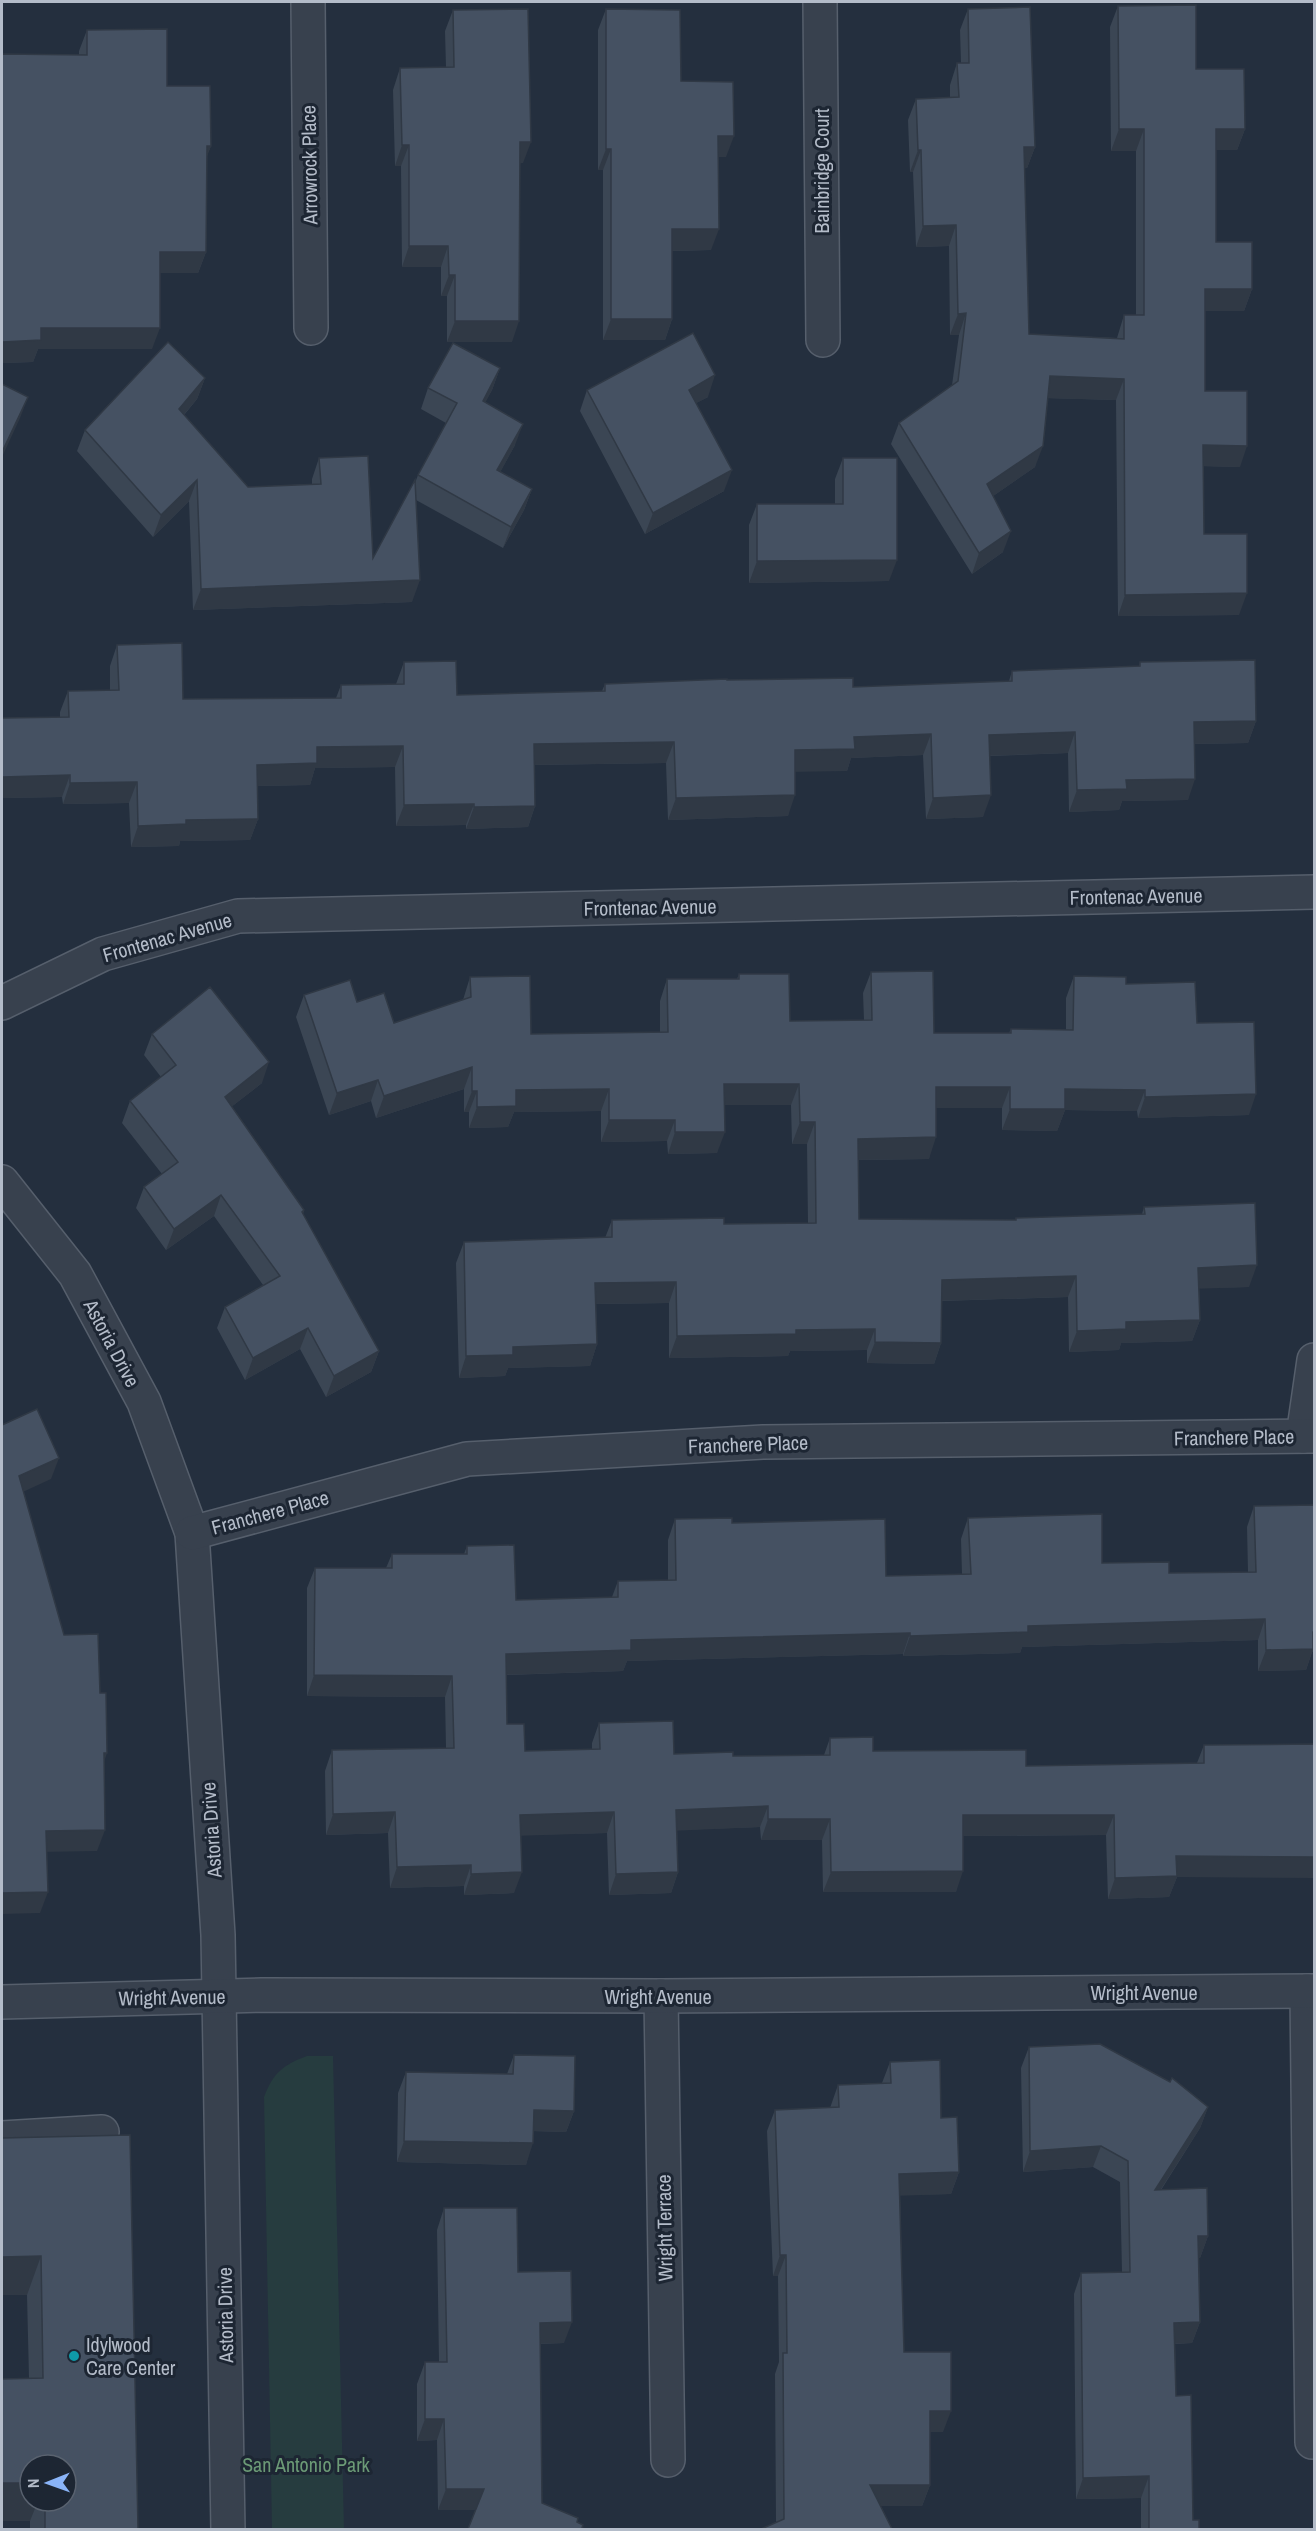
<svg xmlns="http://www.w3.org/2000/svg" width="1316" height="2531" viewBox="0 0 1316 2531" font-family="'Archivo Narrow',sans-serif">
<style>
.green{fill:#263c3f}
.lines{fill:none;stroke-linecap:round;stroke-linejoin:round}
.minor-casing{stroke:#565f6c;stroke-width:36}
.minor{stroke:#38414e;stroke-width:33}
.wall{fill:#3b4654;fill-rule:evenodd}
.shaded-wall{fill:#303945}
.building{fill:#455162;stroke:#303945;stroke-width:1.5}
.culture-dot{fill:#0f9aa8;stroke:#1d2633;stroke-width:2}
.labels{text-anchor:middle;dominant-baseline:central;stroke-width:6;stroke-linejoin:round;paint-order:stroke}
.street-label{font-size:20px;fill:#b4bcc9;stroke:#1d2633}
.poi-label{font-size:20px;fill:#b4bcc9;stroke:#1d2633;text-anchor:start}
.park-label{font-size:20px;fill:#6b9a76;stroke:#1d2633}
</style>
<rect width="100%" height="100%" fill="#242f3e"/>
<!-- green -->
<path class="green" d="M 307,2056 L 333,2056 L 344,2529 L 272,2529 L 264,2097 C 273,2073 283,2065 307,2056 Z"/>
<g class="lines">
<defs>
<g id="minor">
<path d="M 308,2 L 311,328"/>
<path d="M 820,2 L 823,340"/>
<path d="M 2,1003 L 103,954 L 238,916 L 1314,892"/>
<path d="M 2,1182 L 75,1274 L 144,1402 L 192,1533 L 218,1935 L 228,2530"/>
<path d="M 1303,1436 L 1314,1360"/>
<path d="M 192,1533 L 467,1459 L 763,1442 L 1314,1436"/>
<path d="M 1307,1991 L 1312,2442"/>
<path d="M 661,1996 L 668,2460"/>
<path d="M 2,2002 L 262,1995 L 661,1996 L 1314,1991"/>
<path d="M 2,2138 L 102,2132"/>
</g>
</defs>
<!-- minor casing -->
<use href="#minor" class="minor-casing"/>
<!-- minor -->
<use href="#minor" class="minor"/>
</g>
<!-- wall -->
<g class="wall">
<path d="M 1118,6 L 1196,69 L 1245,129 L 1237,150 L 1216,150 L 1216,242 L 1252,289 L 1244,311 L 1205,311 L 1205,391 L 1240,467 L 1203,466 L 1204,534 L 1239,615 L 1118,616 L 1116,400 L 1047,398 L 1035,467 L 993,496 L 1003,552 L 972,574 L 891,444 L 899,423 L 952,385 L 959,335 L 950,335 L 949,246 L 916,247 L 913,172 L 910,172 L 908,120 L 916,99 L 950,97 L 950,85 L 957,63 L 961,63 L 960,30 L 968,9 L 1035,147 L 1027,168 L 1024,168 L 1029,334 L 1117,338 L 1124,315 L 1136,315 L 1136,151 L 1111,151 L 1110,27 Z"/>
<path d="M 606,9 L 681,81 L 726,157 L 718,157 L 711,250 L 672,251 L 672,319 L 665,340 L 603,340 L 603,170 L 598,170 L 598,30 Z"/>
<path d="M 453,10 L 523,163 L 520,163 L 512,342 L 447,342 L 447,296 L 441,296 L 441,267 L 402,267 L 401,166 L 395,166 L 393,90 L 400,68 L 446,68 L 445,31 Z"/>
<path d="M 87,30 L 167,86 L 211,146 L 206,157 L 206,252 L 198,273 L 160,273 L 152,349 L 38,349 L 33,362 L 2,363 L 2,54 L 79,55 L 79,51 Z"/>
<path d="M 500,368 L 492,390 L 485,402 L 515,445 L 500,472 L 532,489 L 524,510 L 503,548 L 416,500 L 412,602 L 193,610 L 189,501 L 153,537 L 77,451 L 85,430 L 205,378 L 197,399 L 184,415 L 248,487 L 312,484 L 312,479 L 319,458 L 373,558 L 415,483 L 418,475 L 446,423 L 421,409 L 428,388 Z"/>
<path d="M 587,390 L 708,397 L 696,403 L 724,491 L 645,534 L 580,411 Z"/>
<path d="M 843,458 L 889,581 L 749,583 L 749,525 L 757,504 L 835,504 L 835,479 Z"/>
<path d="M 117,645 L 183,699 L 336,698 L 341,685 L 396,684 L 404,662 L 457,695 L 602,691 L 605,684 L 727,680 L 853,687 L 1009,681 L 1012,671 L 1139,666 L 1140,662 L 1256,721 L 1248,743 L 1195,744 L 1188,800 L 1122,801 L 1119,810 L 1069,812 L 1068,753 L 990,756 L 983,817 L 926,819 L 923,755 L 851,758 L 847,771 L 795,771 L 788,816 L 668,820 L 666,763 L 534,765 L 535,806 L 528,827 L 466,829 L 466,825 L 396,826 L 395,767 L 315,768 L 310,785 L 257,786 L 258,819 L 250,840 L 180,841 L 179,846 L 131,847 L 129,803 L 63,804 L 62,797 L 2,798 L 2,718 L 60,717 L 60,712 L 68,691 L 110,690 L 110,666 Z"/>
<path d="M 871,972 L 934,1033 L 1009,1033 L 1011,1029 L 1066,1030 L 1066,998 L 1074,976 L 1126,984 L 1197,1023 L 1249,1115 L 1138,1118 L 1137,1111 L 1065,1110 L 1057,1131 L 1002,1130 L 1002,1108 L 936,1108 L 929,1159 L 858,1160 L 859,1219 L 1015,1220 L 1016,1218 L 1142,1214 L 1144,1207 L 1249,1287 L 1199,1288 L 1200,1320 L 1192,1341 L 1121,1343 L 1119,1350 L 1069,1352 L 1068,1297 L 942,1301 L 941,1343 L 934,1364 L 867,1363 L 867,1350 L 790,1351 L 788,1356 L 669,1358 L 669,1303 L 596,1304 L 597,1344 L 590,1366 L 508,1368 L 505,1376 L 459,1378 L 456,1263 L 464,1242 L 605,1238 L 612,1220 L 724,1224 L 808,1223 L 807,1144 L 792,1144 L 791,1105 L 724,1105 L 717,1153 L 668,1154 L 667,1141 L 601,1142 L 601,1111 L 514,1112 L 508,1127 L 469,1128 L 469,1112 L 464,1112 L 464,1089 L 376,1118 L 371,1101 L 329,1115 L 296,1017 L 304,995 L 357,1002 L 394,1023 L 463,1000 L 470,977 L 531,1034 L 660,1032 L 660,1001 L 667,979 L 737,979 L 739,974 L 790,1021 L 864,1020 L 863,993 Z"/>
<path d="M 152,1034 L 262,1083 L 231,1107 L 304,1210 L 303,1214 L 379,1351 L 371,1372 L 326,1397 L 300,1349 L 245,1380 L 217,1328 L 225,1307 L 263,1285 L 214,1216 L 166,1250 L 136,1208 L 144,1187 L 162,1174 L 122,1123 L 130,1101 L 161,1077 L 144,1055 Z"/>
<path d="M 1254,1506 L 1312,1652 L 1306,1670 L 1258,1671 L 1258,1640 L 1022,1647 L 1020,1653 L 903,1656 L 903,1654 L 627,1661 L 623,1671 L 506,1675 L 507,1724 L 525,1751 L 592,1749 L 592,1743 L 599,1723 L 674,1754 L 733,1756 L 824,1755 L 830,1738 L 873,1751 L 1026,1766 L 1197,1763 L 1204,1745 L 1314,1744 L 1177,1877 L 1169,1897 L 1108,1899 L 1106,1835 L 963,1836 L 956,1892 L 823,1892 L 822,1840 L 761,1840 L 760,1827 L 677,1830 L 678,1872 L 671,1893 L 609,1895 L 607,1833 L 521,1835 L 514,1893 L 464,1895 L 464,1886 L 390,1888 L 388,1833 L 326,1835 L 325,1771 L 332,1750 L 446,1748 L 445,1697 L 307,1696 L 307,1588 L 315,1568 L 386,1568 L 392,1554 L 464,1554 L 467,1546 L 516,1600 L 612,1597 L 618,1581 L 668,1581 L 668,1540 L 675,1519 L 732,1523 L 886,1576 L 962,1574 L 961,1539 L 968,1518 L 1102,1563 L 1169,1573 L 1248,1572 L 1247,1527 Z"/>
<path d="M 1029,2047 L 1208,2107 L 1200,2128 L 1161,2190 L 1208,2236 L 1200,2258 L 1199,2258 L 1200,2322 L 1192,2343 L 1175,2344 L 1176,2396 L 1193,2520 L 1199,2529 L 1141,2529 L 1141,2498 L 1076,2499 L 1074,2294 L 1081,2273 L 1122,2272 L 1120,2182 L 1093,2167 L 1023,2172 L 1021,2068 Z"/>
<path d="M 514,2055 L 574,2111 L 566,2132 L 534,2131 L 526,2165 L 397,2162 L 398,2093 L 406,2072 L 507,2074 Z"/>
<path d="M 890,2062 L 941,2118 L 959,2172 L 951,2194 L 900,2195 L 904,2352 L 943,2432 L 930,2432 L 930,2485 L 922,2506 L 880,2506 L 776,2522 L 775,2374 L 779,2362 L 778,2276 L 773,2276 L 767,2131 L 775,2110 L 830,2108 L 838,2085 L 882,2083 Z"/>
<path d="M 2,2138 L 138,2529 L 30,2529 L 30,2521 L 2,2521 L 2,2379 L 29,2378 L 27,2295 ZM 30,2465 L 66,2501 L 30,2501 Z"/>
<path d="M 444,2208 L 518,2272 L 564,2343 L 540,2344 L 476,2510 L 438,2510 L 437,2440 L 417,2441 L 417,2384 L 425,2362 L 439,2362 L 437,2230 Z"/>
</g>
<!-- shaded-wall -->
<g class="shaded-wall">
<path d="M 1119,129 L 1144,129 L 1136,151 L 1111,151 Z"/>
<path d="M 1216,129 L 1245,129 L 1237,150 L 1208,150 Z"/>
<path d="M 718,136 L 734,136 L 726,157 L 711,157 Z"/>
<path d="M 520,142 L 531,142 L 523,163 L 512,164 Z"/>
<path d="M 402,145 L 409,145 L 401,166 L 395,166 Z"/>
<path d="M 207,146 L 211,146 L 203,167 Z"/>
<path d="M 1024,147 L 1035,147 L 1027,168 L 1016,168 Z"/>
<path d="M 606,149 L 611,149 L 603,170 L 598,170 Z"/>
<path d="M 918,150 L 921,150 L 913,172 L 910,172 Z"/>
<path d="M 956,225 L 949,246 L 916,247 L 923,226 Z"/>
<path d="M 672,229 L 719,229 L 711,250 L 665,251 Z"/>
<path d="M 409,246 L 448,246 L 441,267 L 402,267 Z"/>
<path d="M 160,252 L 206,252 L 198,273 L 152,273 Z"/>
<path d="M 449,275 L 455,275 L 447,296 L 441,296 Z"/>
<path d="M 1205,289 L 1252,289 L 1244,311 L 1198,311 Z"/>
<path d="M 966,313 L 959,335 L 950,335 L 958,314 Z"/>
<path d="M 611,319 L 672,319 L 665,340 L 603,340 Z"/>
<path d="M 455,321 L 519,321 L 512,342 L 447,342 Z"/>
<path d="M 41,328 L 160,328 L 152,349 L 38,349 L 33,362 L 2,363 L 2,342 Z"/>
<path d="M 500,368 L 492,390 L 475,422 L 483,401 Z"/>
<path d="M 715,375 L 708,397 L 681,411 L 689,390 Z"/>
<path d="M 1050,376 L 1124,379 L 1116,400 L 1042,398 Z"/>
<path d="M 205,378 L 197,399 L 171,430 L 179,409 Z"/>
<path d="M 28,397 L 20,418 L 2,457 L 2,452 Z"/>
<path d="M 523,424 L 515,445 L 490,491 L 497,470 Z"/>
<path d="M 1203,445 L 1247,446 L 1240,467 L 1196,466 Z"/>
<path d="M 1043,446 L 1035,467 L 979,506 L 987,484 Z"/>
<path d="M 732,470 L 724,491 L 645,534 L 653,513 Z"/>
<path d="M 197,480 L 189,501 L 153,537 L 161,515 Z"/>
<path d="M 532,489 L 524,510 L 503,548 L 511,527 Z"/>
<path d="M 1011,531 L 1003,552 L 972,574 L 979,553 Z"/>
<path d="M 897,560 L 889,581 L 749,583 L 757,561 Z"/>
<path d="M 420,580 L 412,602 L 193,610 L 201,589 Z"/>
<path d="M 1247,593 L 1239,615 L 1118,616 L 1125,595 Z"/>
<path d="M 1256,721 L 1248,743 L 1187,744 L 1194,722 Z"/>
<path d="M 1075,732 L 1068,753 L 981,756 L 989,735 Z"/>
<path d="M 931,734 L 923,755 L 851,758 L 847,771 L 787,772 L 795,750 L 854,737 Z"/>
<path d="M 674,742 L 666,763 L 526,765 L 534,744 Z"/>
<path d="M 403,746 L 395,767 L 315,768 L 310,785 L 250,786 L 257,765 L 317,747 Z"/>
<path d="M 70,775 L 62,797 L 2,798 L 2,777 Z"/>
<path d="M 1195,779 L 1188,800 L 1122,801 L 1119,810 L 1069,812 L 1077,790 L 1126,780 Z"/>
<path d="M 137,782 L 129,803 L 63,804 L 70,783 Z"/>
<path d="M 795,795 L 788,816 L 668,820 L 676,798 Z"/>
<path d="M 991,795 L 983,817 L 926,819 L 933,798 Z"/>
<path d="M 474,804 L 466,825 L 396,826 L 404,805 Z"/>
<path d="M 535,806 L 528,827 L 466,829 L 474,807 Z"/>
<path d="M 258,819 L 250,840 L 180,841 L 179,846 L 131,847 L 138,826 L 186,820 Z"/>
<path d="M 269,1062 L 262,1083 L 217,1118 L 225,1097 Z"/>
<path d="M 472,1067 L 464,1089 L 376,1118 L 384,1096 Z"/>
<path d="M 378,1080 L 371,1101 L 329,1115 L 337,1093 Z"/>
<path d="M 724,1084 L 799,1084 L 791,1105 L 716,1105 Z"/>
<path d="M 936,1087 L 1010,1087 L 1002,1108 L 928,1108 Z"/>
<path d="M 609,1089 L 601,1111 L 514,1112 L 508,1127 L 469,1128 L 477,1107 L 516,1090 Z"/>
<path d="M 1065,1089 L 1145,1090 L 1137,1111 L 1065,1110 L 1057,1131 L 1002,1130 L 1010,1109 Z"/>
<path d="M 472,1091 L 477,1091 L 469,1112 L 464,1112 Z"/>
<path d="M 1256,1094 L 1249,1115 L 1138,1118 L 1145,1097 Z"/>
<path d="M 609,1120 L 675,1120 L 667,1141 L 601,1142 Z"/>
<path d="M 800,1122 L 815,1122 L 807,1144 L 792,1144 Z"/>
<path d="M 675,1132 L 725,1132 L 717,1153 L 668,1154 Z"/>
<path d="M 936,1137 L 929,1159 L 850,1160 L 858,1139 Z"/>
<path d="M 221,1195 L 214,1216 L 166,1250 L 174,1229 Z"/>
<path d="M 1257,1265 L 1249,1287 L 1190,1289 L 1198,1268 Z"/>
<path d="M 1076,1276 L 1068,1297 L 934,1301 L 942,1280 Z"/>
<path d="M 676,1282 L 669,1303 L 588,1304 L 595,1283 Z"/>
<path d="M 1200,1320 L 1192,1341 L 1121,1343 L 1119,1350 L 1069,1352 L 1077,1331 L 1126,1322 Z"/>
<path d="M 308,1328 L 300,1349 L 245,1380 L 253,1358 Z"/>
<path d="M 875,1329 L 867,1350 L 790,1351 L 788,1356 L 669,1358 L 677,1336 L 796,1330 Z"/>
<path d="M 875,1342 L 941,1343 L 934,1364 L 867,1363 Z"/>
<path d="M 597,1344 L 590,1366 L 508,1368 L 505,1376 L 459,1378 L 466,1356 L 513,1347 Z"/>
<path d="M 379,1351 L 371,1372 L 326,1397 L 334,1376 Z"/>
<path d="M 59,1458 L 51,1479 L 12,1497 L 19,1476 Z"/>
<path d="M 1265,1619 L 1258,1640 L 1022,1647 L 1020,1653 L 903,1656 L 910,1636 L 1028,1626 Z"/>
<path d="M 1314,1631 L 1314,1652 L 1312,1652 L 1306,1670 L 1258,1671 L 1266,1650 Z"/>
<path d="M 910,1633 L 903,1654 L 627,1661 L 623,1671 L 498,1675 L 506,1654 L 631,1640 Z"/>
<path d="M 314,1675 L 452,1676 L 445,1697 L 307,1696 Z"/>
<path d="M 104,1753 L 107,1753 L 100,1774 Z"/>
<path d="M 768,1806 L 760,1827 L 669,1831 L 676,1810 Z"/>
<path d="M 395,1812 L 388,1833 L 326,1835 L 333,1814 Z"/>
<path d="M 614,1812 L 607,1833 L 512,1836 L 520,1815 Z"/>
<path d="M 963,1815 L 1114,1815 L 1106,1835 L 955,1836 Z"/>
<path d="M 768,1819 L 830,1819 L 822,1840 L 761,1840 Z"/>
<path d="M 105,1830 L 97,1851 L 39,1852 L 46,1831 Z"/>
<path d="M 1176,1856 L 1314,1857 L 1314,1878 L 1177,1877 L 1169,1897 L 1108,1899 L 1115,1878 Z"/>
<path d="M 471,1865 L 464,1886 L 390,1888 L 397,1867 Z"/>
<path d="M 963,1871 L 956,1892 L 823,1892 L 831,1872 Z"/>
<path d="M 522,1872 L 514,1893 L 464,1895 L 471,1874 Z"/>
<path d="M 678,1872 L 671,1893 L 609,1895 L 616,1874 Z"/>
<path d="M 48,1892 L 40,1913 L 2,1914 L 2,1893 Z"/>
<path d="M 1208,2107 L 1200,2128 L 1147,2211 L 1155,2190 Z"/>
<path d="M 534,2110 L 574,2111 L 566,2132 L 526,2131 Z"/>
<path d="M 404,2141 L 533,2143 L 526,2165 L 397,2162 Z"/>
<path d="M 1101,2146 L 1093,2167 L 1023,2172 L 1030,2151 Z"/>
<path d="M 959,2172 L 951,2194 L 892,2196 L 899,2174 Z"/>
<path d="M 1198,2236 L 1208,2236 L 1200,2258 L 1191,2258 Z"/>
<path d="M 780,2255 L 786,2255 L 778,2276 L 773,2276 Z"/>
<path d="M 41,2256 L 27,2295 L 2,2295 L 2,2257 Z"/>
<path d="M 572,2322 L 564,2343 L 532,2344 L 540,2323 Z"/>
<path d="M 1200,2322 L 1192,2343 L 1167,2344 L 1174,2323 Z"/>
<path d="M 930,2411 L 951,2411 L 943,2432 L 922,2432 Z"/>
<path d="M 425,2419 L 444,2419 L 437,2440 L 417,2441 Z"/>
<path d="M 1149,2476 L 1141,2498 L 1076,2499 L 1083,2478 Z"/>
<path d="M 2,2483 L 30,2483 L 30,2501 L 38,2501 L 30,2521 L 2,2521 Z"/>
<path d="M 870,2485 L 930,2485 L 922,2506 L 862,2506 Z"/>
<path d="M 446,2489 L 484,2489 L 476,2510 L 438,2510 Z"/>
</g>
<!-- building -->
<g class="building">
<path d="M 1196,5 L 1196,69 L 1244,69 L 1245,129 L 1216,129 L 1216,242 L 1252,242 L 1252,289 L 1205,289 L 1205,391 L 1247,391 L 1247,446 L 1203,445 L 1204,534 L 1247,534 L 1247,593 L 1125,595 L 1124,379 L 1050,376 L 1043,446 L 987,484 L 1011,531 L 979,553 L 899,423 L 958,381 L 966,313 L 958,314 L 956,225 L 923,226 L 921,150 L 918,150 L 916,99 L 959,97 L 957,63 L 969,63 L 968,9 L 1030,7 L 1035,147 L 1024,147 L 1029,334 L 1124,339 L 1124,315 L 1144,315 L 1144,129 L 1119,129 L 1118,6 Z"/>
<path d="M 528,9 L 531,142 L 520,142 L 519,321 L 455,321 L 455,275 L 449,275 L 448,246 L 409,246 L 409,145 L 402,145 L 400,68 L 454,67 L 453,10 Z"/>
<path d="M 606,9 L 680,10 L 681,81 L 733,82 L 734,136 L 718,136 L 719,229 L 672,229 L 672,319 L 611,319 L 611,149 L 606,149 Z"/>
<path d="M 167,29 L 167,86 L 210,86 L 211,146 L 207,146 L 206,252 L 160,252 L 160,328 L 41,328 L 41,340 L 2,342 L 2,54 L 87,55 L 87,30 Z"/>
<path d="M 693,333 L 715,375 L 689,390 L 732,470 L 653,513 L 587,390 Z"/>
<path d="M 168,342 L 205,378 L 179,409 L 248,487 L 321,484 L 319,458 L 368,456 L 373,558 L 415,480 L 420,580 L 201,589 L 197,480 L 161,515 L 85,430 Z"/>
<path d="M 453,343 L 500,368 L 483,401 L 523,424 L 497,470 L 532,489 L 511,527 L 418,475 L 457,403 L 428,388 Z"/>
<path d="M 2,384 L 28,397 L 2,452 Z"/>
<path d="M 843,458 L 897,458 L 897,560 L 757,561 L 757,504 L 843,504 Z"/>
<path d="M 182,643 L 183,699 L 341,698 L 341,685 L 404,684 L 404,662 L 456,661 L 457,695 L 605,691 L 605,684 L 727,679 L 727,680 L 853,678 L 853,687 L 1012,681 L 1012,671 L 1140,666 L 1140,662 L 1255,660 L 1256,721 L 1194,722 L 1195,779 L 1126,780 L 1127,789 L 1077,790 L 1075,732 L 989,735 L 991,795 L 933,798 L 931,734 L 854,737 L 855,749 L 795,750 L 795,795 L 676,798 L 674,742 L 534,744 L 535,806 L 474,807 L 474,804 L 404,805 L 403,746 L 317,747 L 317,763 L 257,765 L 258,819 L 186,820 L 186,824 L 138,826 L 137,782 L 70,783 L 70,775 L 2,777 L 2,718 L 69,717 L 68,691 L 119,690 L 117,645 Z"/>
<path d="M 933,971 L 934,1033 L 1011,1033 L 1011,1029 L 1073,1030 L 1074,976 L 1126,977 L 1126,984 L 1195,982 L 1197,1023 L 1254,1022 L 1256,1094 L 1145,1097 L 1145,1090 L 1065,1089 L 1065,1109 L 1010,1109 L 1010,1087 L 936,1087 L 936,1137 L 858,1139 L 859,1219 L 1016,1220 L 1016,1218 L 1145,1214 L 1144,1207 L 1255,1203 L 1257,1265 L 1198,1268 L 1200,1320 L 1126,1322 L 1126,1329 L 1077,1331 L 1076,1276 L 942,1280 L 941,1343 L 875,1342 L 875,1329 L 796,1330 L 796,1334 L 677,1336 L 676,1282 L 595,1283 L 597,1344 L 513,1347 L 513,1355 L 466,1356 L 464,1242 L 612,1237 L 612,1220 L 724,1218 L 724,1224 L 816,1223 L 815,1122 L 800,1122 L 799,1084 L 724,1084 L 725,1132 L 675,1132 L 675,1120 L 609,1120 L 609,1089 L 516,1090 L 516,1106 L 477,1107 L 477,1091 L 472,1091 L 472,1067 L 384,1096 L 378,1080 L 337,1093 L 304,995 L 350,980 L 357,1002 L 384,993 L 394,1023 L 471,997 L 470,977 L 530,976 L 531,1034 L 668,1032 L 667,979 L 739,979 L 739,974 L 789,974 L 790,1021 L 872,1020 L 871,972 Z"/>
<path d="M 210,987 L 269,1062 L 225,1097 L 304,1210 L 302,1212 L 379,1351 L 334,1376 L 308,1328 L 253,1358 L 225,1307 L 280,1276 L 221,1195 L 174,1229 L 144,1187 L 178,1162 L 130,1101 L 176,1065 L 152,1034 Z"/>
<path d="M 37,1409 L 59,1458 L 19,1476 L 64,1635 L 98,1634 L 100,1693 L 106,1693 L 107,1753 L 104,1753 L 105,1830 L 46,1831 L 48,1892 L 2,1893 L 2,1425 Z"/>
<path d="M 1314,1505 L 1314,1631 L 1313,1632 L 1313,1649 L 1266,1650 L 1265,1619 L 1028,1626 L 1028,1632 L 910,1636 L 910,1633 L 631,1640 L 631,1650 L 506,1654 L 507,1724 L 524,1724 L 525,1751 L 600,1749 L 599,1723 L 673,1721 L 674,1754 L 733,1752 L 733,1756 L 830,1755 L 830,1738 L 873,1737 L 873,1751 L 1026,1750 L 1026,1766 L 1204,1763 L 1204,1745 L 1314,1744 L 1314,1857 L 1176,1856 L 1177,1876 L 1115,1878 L 1114,1815 L 963,1815 L 963,1871 L 831,1872 L 830,1819 L 768,1819 L 768,1806 L 676,1810 L 678,1872 L 616,1874 L 614,1812 L 520,1815 L 522,1872 L 471,1874 L 471,1865 L 397,1867 L 395,1812 L 333,1814 L 332,1750 L 454,1748 L 452,1676 L 314,1675 L 315,1568 L 392,1568 L 392,1554 L 467,1554 L 467,1546 L 514,1545 L 516,1600 L 618,1597 L 618,1581 L 676,1580 L 675,1519 L 732,1518 L 732,1523 L 885,1519 L 886,1576 L 971,1574 L 968,1518 L 1102,1514 L 1102,1563 L 1169,1562 L 1169,1573 L 1256,1572 L 1254,1506 Z"/>
<path d="M 1100,2044 L 1170,2082 L 1172,2078 L 1208,2107 L 1155,2190 L 1207,2188 L 1208,2236 L 1198,2236 L 1200,2322 L 1174,2323 L 1176,2396 L 1191,2395 L 1193,2520 L 1199,2520 L 1199,2529 L 1149,2529 L 1149,2476 L 1083,2478 L 1081,2273 L 1130,2272 L 1128,2161 L 1101,2146 L 1030,2151 L 1029,2047 Z"/>
<path d="M 514,2055 L 575,2056 L 574,2111 L 534,2110 L 533,2143 L 404,2141 L 406,2072 L 513,2074 Z"/>
<path d="M 940,2060 L 941,2118 L 957,2117 L 959,2172 L 899,2174 L 904,2352 L 951,2352 L 951,2411 L 930,2411 L 930,2485 L 870,2485 L 892,2529 L 761,2529 L 784,2519 L 783,2353 L 787,2353 L 786,2255 L 780,2255 L 775,2110 L 839,2107 L 838,2085 L 891,2083 L 890,2062 Z"/>
<path d="M 130,2135 L 138,2529 L 45,2529 L 45,2501 L 66,2501 L 66,2465 L 30,2465 L 30,2483 L 2,2483 L 2,2379 L 43,2378 L 41,2256 L 2,2257 L 2,2138 Z"/>
<path d="M 444,2208 L 517,2208 L 518,2272 L 571,2271 L 572,2322 L 540,2323 L 542,2503 L 578,2518 L 577,2522 L 583,2525 L 582,2528 L 586,2529 L 468,2529 L 484,2489 L 446,2489 L 444,2419 L 425,2419 L 425,2362 L 447,2362 Z"/>
</g>
<!-- markers -->
<circle class="culture-dot" cx="74" cy="2356" r="6"/>
<g class="labels">
<!-- street labels -->
<g class="street-label">
<text transform="translate(309 165) rotate(-91)">Arrowrock Place</text>
<text transform="translate(821 171) rotate(-90)">Bainbridge Court</text>
<text transform="translate(1136 896) rotate(-1)">Frontenac Avenue</text>
<text transform="translate(650 907) rotate(-1)">Frontenac Avenue</text>
<text transform="translate(167 937) rotate(-16)">Frontenac Avenue</text>
<text transform="translate(112 1343) rotate(62)">Astoria Drive</text>
<text transform="translate(1234 1437) rotate(-1)">Franchere Place</text>
<text transform="translate(748 1444) rotate(-2)">Franchere Place</text>
<text transform="translate(270 1512) rotate(-15)">Franchere Place</text>
<text transform="translate(211 1830) rotate(-94)">Astoria Drive</text>
<text x="1144" y="1992">Wright Avenue</text>
<text x="658" y="1996">Wright Avenue</text>
<text transform="translate(172 1997) rotate(-1)">Wright Avenue</text>
<text transform="translate(664 2228) rotate(-91)">Wright Terrace</text>
<text transform="translate(225 2315) rotate(-91)">Astoria Drive</text>
</g>
<!-- poi labels -->
<g class="poi-label">
<text x="86" y="2344">Idylwood<tspan x="86" dy="23">Care Center</tspan></text>
</g>
<!-- park labels -->
<g class="park-label">
<text x="306" y="2464">San Antonio Park</text>
</g>
</g>
<!-- border -->
<rect width="1316" height="2531" fill="none" stroke="#b4bcc9" stroke-width="6"/>
<!-- north arrow -->
<g transform="translate(48 2483) rotate(269)"><circle r="28" fill="#1d2633" stroke="#59626f" stroke-width="1.5"/>
<path d="M0-4.5L10 22L0 15L-10 22Z" fill="#8ab4f8"/>
<text y="-9" font-size="16" font-weight="bold" text-anchor="middle" fill="#b4bcc9">N</text>
</g>
</svg>
